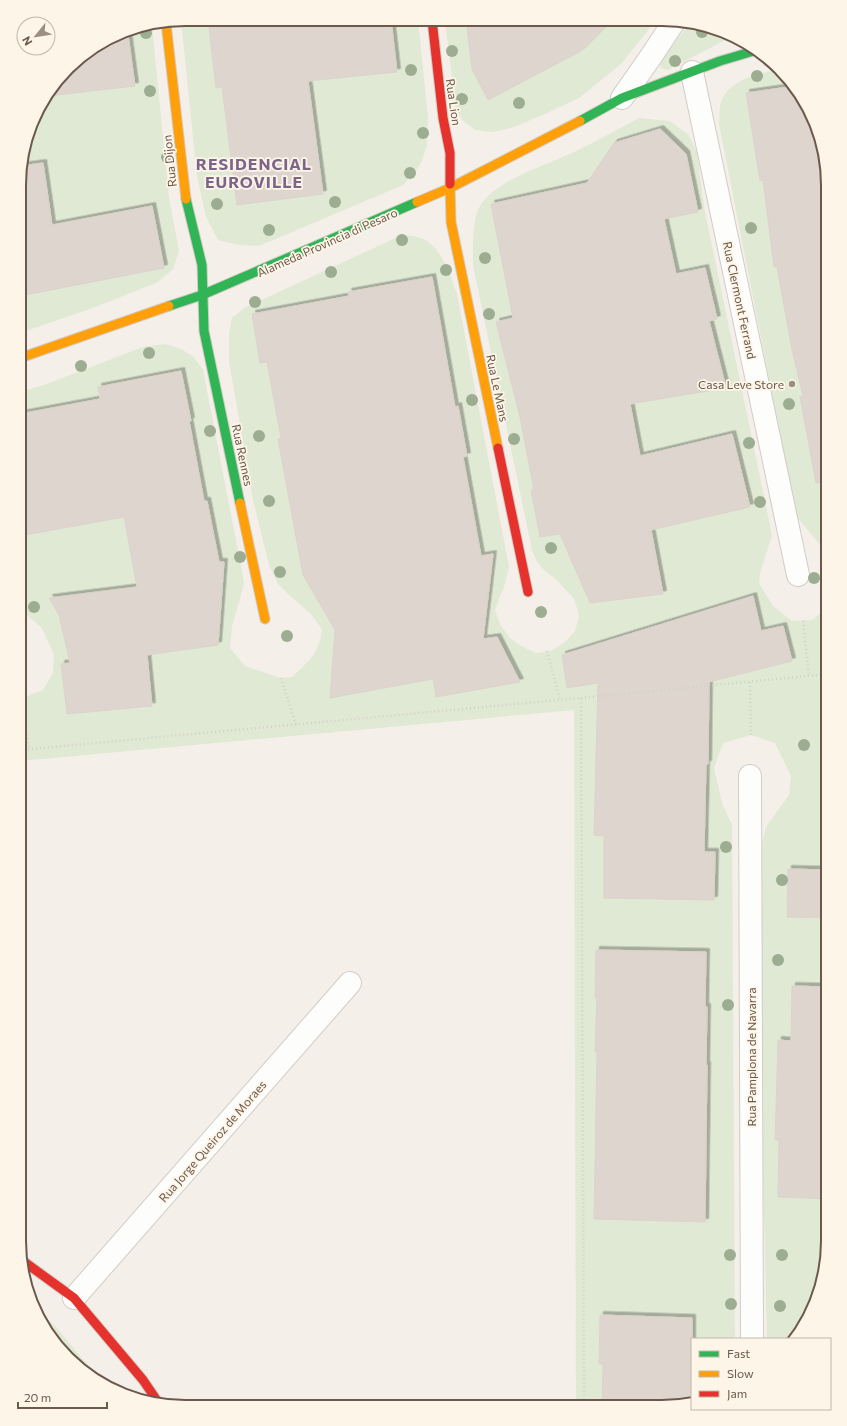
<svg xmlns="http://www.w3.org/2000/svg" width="847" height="1426" viewBox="0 0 847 1426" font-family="Commissioner,sans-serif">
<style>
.green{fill:#e0e9d4}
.building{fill:#ddd5ce;stroke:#dcd3cb;filter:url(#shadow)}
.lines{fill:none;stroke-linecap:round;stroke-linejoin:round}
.street-casing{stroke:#d2ccc6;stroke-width:24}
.fast-casing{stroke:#d1cbc3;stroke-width:11}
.slow-casing{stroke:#d1cbc3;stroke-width:11}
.jam-casing{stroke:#d1cbc3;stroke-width:11}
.path{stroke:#d4cfca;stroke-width:2.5;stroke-dasharray:1 3;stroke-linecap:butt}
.street{stroke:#fdfdfc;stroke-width:22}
.fast{stroke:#30b455;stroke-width:9}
.slow{stroke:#ff9f0a;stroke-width:9}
.jam{stroke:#e5322d;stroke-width:9}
.tree{fill:#9dad91}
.poi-dot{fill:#9c8e83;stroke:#fcf5e8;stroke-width:1.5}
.labels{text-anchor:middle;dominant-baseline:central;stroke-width:3.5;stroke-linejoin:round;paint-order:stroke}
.street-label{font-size:12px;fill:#6d594c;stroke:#fcf5e8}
.poi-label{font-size:12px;fill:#6d594c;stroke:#fcf5e8;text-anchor:end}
.district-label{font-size:16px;font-weight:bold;letter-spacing:1px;fill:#7d6589;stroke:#fcf5e8}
.rim{fill:none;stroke:#6d594c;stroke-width:2}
</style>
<defs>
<filter id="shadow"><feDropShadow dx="3.5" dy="-3.5" stdDeviation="0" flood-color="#0004"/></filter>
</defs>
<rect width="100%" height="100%" fill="#f4efe8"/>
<!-- green -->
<g class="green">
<path d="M 185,19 L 418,20 L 428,118 L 427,146 L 420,165 L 403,185 L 259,246 L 239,245 L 218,240 L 206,217 L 197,176 L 181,20 Z"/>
<path d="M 445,20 L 654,20 L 649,29 L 621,64 L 579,98 L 545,114 L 511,128 L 492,132 L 476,130 L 463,121 L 456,110 Z"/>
<path d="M 691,22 L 726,32 L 733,36 L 668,70 L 661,68 L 659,61 Z"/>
<path d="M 152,26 L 169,198 L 179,251 L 173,269 L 158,282 L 90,309 L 20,333 L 20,164 L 36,111 L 75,60 L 122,32 Z"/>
<path d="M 778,69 L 794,84 L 815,122 L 828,185 L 828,556 L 822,547 L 796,516 L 719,124 C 720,117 719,108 721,102 C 730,79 757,75 778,69 Z"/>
<path d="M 639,118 L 669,121 L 688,134 L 697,152 L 704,207 L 772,535 L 760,573 L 759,583 L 773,606 L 792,621 L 812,620 L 828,607 L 828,1252 L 815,1304 L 795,1339 L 767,1339 L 763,1172 L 761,847 L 766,827 L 789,795 L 791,776 L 775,743 L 751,735 L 723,743 L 714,768 L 722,803 L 732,825 L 735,1339 L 692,1339 L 692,1401 L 662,1407 L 576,1407 L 574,710 L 20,761 L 20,697 L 25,697 L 43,690 L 53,673 L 54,655 L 42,628 L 27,615 L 20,604 L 20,392 L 47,384 L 143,347 L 165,344 L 181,349 L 194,357 L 203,370 L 244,582 L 240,599 L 232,626 L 230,648 L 245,666 L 281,678 L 292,677 C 310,660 319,654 322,629 L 310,613 L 289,595 L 278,584 L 269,565 L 253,500 L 229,361 L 229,335 L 232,318 L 244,308 L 400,236 C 405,236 413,235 418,237 C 441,243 450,275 457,294 L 509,567 L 504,587 L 499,598 L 495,611 L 501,626 L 510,638 L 519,645 L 536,653 L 551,651 L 564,643 L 575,631 L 579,617 L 578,611 L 574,599 L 558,581 L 544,570 L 537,562 L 532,550 L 473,265 C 473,248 472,225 478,210 C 492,180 548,165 576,151 C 597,141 618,129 639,118 Z"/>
<path d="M 35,1309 L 54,1325 L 105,1385 L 84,1373 L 53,1342 Z"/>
</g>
<!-- building -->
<g class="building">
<path d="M 208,19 L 391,20 L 397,72 L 308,81 L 323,194 L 237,205 L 222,87 L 216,88 Z"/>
<path d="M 466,20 L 612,20 L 581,51 L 488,100 L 472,69 Z"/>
<path d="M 128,35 L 135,86 L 48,96 L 75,60 L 113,37 Z"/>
<path d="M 795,86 L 815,122 L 828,185 L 828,482 L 816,483 L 800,397 L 803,396 L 792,350 L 777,267 L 774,267 L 763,180 L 760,181 L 746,93 Z"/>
<path d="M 660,129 L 686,154 L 698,212 L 664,219 L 676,274 L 705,268 L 717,319 L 709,321 L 726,388 L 630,404 L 640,456 L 732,434 L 750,507 L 651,530 L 663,594 L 590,603 L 560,534 L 540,537 L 531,490 L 534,490 L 520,417 L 496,322 L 513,318 L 491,204 L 587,183 L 614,143 Z"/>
<path d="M 43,163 L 52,225 L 152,206 L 164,268 L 20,296 L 20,166 Z"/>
<path d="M 432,277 L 455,407 L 458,406 L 467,456 L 463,457 L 481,556 L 493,554 L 483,639 L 497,637 L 520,682 L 436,697 L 433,679 L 330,698 L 335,630 L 303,575 L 278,439 L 281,438 L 267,362 L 260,363 L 252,314 L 349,296 L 348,292 Z"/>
<path d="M 181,371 L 191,421 L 189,421 L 204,501 L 207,501 L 219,562 L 224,562 L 218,645 L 147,655 L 152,706 L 67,714 L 61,664 L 70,663 L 59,615 L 49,598 L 137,587 L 124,517 L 20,536 L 20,414 L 100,399 L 98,387 Z"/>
<path d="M 753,596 L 761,631 L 783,626 L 792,661 L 709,682 L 708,764 L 706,764 L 704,852 L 715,852 L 714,900 L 604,898 L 604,836 L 594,835 L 598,683 L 567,688 L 562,655 Z"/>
<path d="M 788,869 L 828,870 L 828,918 L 787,917 Z"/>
<path d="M 596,950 L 706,952 L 705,1007 L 707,1007 L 706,1065 L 707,1065 L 705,1222 L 594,1219 L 597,1052 L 595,1052 L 597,998 L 595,998 Z"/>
<path d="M 792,986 L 828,987 L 828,1199 L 778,1197 L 779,1140 L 775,1140 L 778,1040 L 791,1041 Z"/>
<path d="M 600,1315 L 692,1318 L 692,1401 L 662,1407 L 602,1407 L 603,1364 L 599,1364 Z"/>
</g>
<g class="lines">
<defs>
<g id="street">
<path d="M 692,72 L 798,575"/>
<path d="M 622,98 L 652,55 L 675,20"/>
<path d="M 750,776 L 752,1339"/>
<path d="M 74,1298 L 350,983"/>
</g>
<g id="fast">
<path d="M 580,121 L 622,98 L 720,61 L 757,50"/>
<path d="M 186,199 L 202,265 L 204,331 L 240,503"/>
<path d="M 169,306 L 202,295 L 417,202"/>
</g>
<g id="slow">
<path d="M 166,23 L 186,199"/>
<path d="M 450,184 L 451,222 L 498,448"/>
<path d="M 417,202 L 450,188 L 580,121"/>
<path d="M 20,358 L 169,306"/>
<path d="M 240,503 L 265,619"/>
</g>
<g id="jam">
<path d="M 432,20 L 443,118 L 450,153 L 450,184"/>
<path d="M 498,448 L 528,592"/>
<path d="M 23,1261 L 74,1298 L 143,1380 L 160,1405"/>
</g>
</defs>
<!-- street casing -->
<use href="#street" class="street-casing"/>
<!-- fast casing -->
<use href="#fast" class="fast-casing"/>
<!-- slow casing -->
<use href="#slow" class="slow-casing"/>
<!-- jam casing -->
<use href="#jam" class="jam-casing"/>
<!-- path -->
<g class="path">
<path d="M 803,621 L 809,676"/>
<path d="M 547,651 L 560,700"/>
<path d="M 281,678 L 296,725"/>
<path d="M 750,682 L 751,735"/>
<path d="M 581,698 L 828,674"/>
<path d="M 20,699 L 30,750"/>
<path d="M 20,750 L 581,698 L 584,1407"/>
</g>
<!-- street -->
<use href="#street" class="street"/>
<!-- fast -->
<use href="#fast" class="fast"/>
<!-- slow -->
<use href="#slow" class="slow"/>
<!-- jam -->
<use href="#jam" class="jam"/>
</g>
<!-- trees -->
<g class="tree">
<circle cx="702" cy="32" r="6"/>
<circle cx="146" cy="33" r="6"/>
<circle cx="452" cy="51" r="6"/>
<circle cx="675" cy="61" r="6"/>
<circle cx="411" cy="70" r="6"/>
<circle cx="757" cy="76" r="6"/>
<circle cx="150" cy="91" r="6"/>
<circle cx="462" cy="99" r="6"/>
<circle cx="519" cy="103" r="6"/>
<circle cx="423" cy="133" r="6"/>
<circle cx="167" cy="157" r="6"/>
<circle cx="410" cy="173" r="6"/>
<circle cx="335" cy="202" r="6"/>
<circle cx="217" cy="204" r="6"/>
<circle cx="751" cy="228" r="6"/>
<circle cx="269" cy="230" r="6"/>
<circle cx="402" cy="240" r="6"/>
<circle cx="485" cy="258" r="6"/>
<circle cx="446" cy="270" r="6"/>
<circle cx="331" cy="272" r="6"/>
<circle cx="255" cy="302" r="6"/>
<circle cx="489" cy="314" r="6"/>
<circle cx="149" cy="353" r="6"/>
<circle cx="81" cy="366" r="6"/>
<circle cx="472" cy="400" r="6"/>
<circle cx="789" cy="404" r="6"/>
<circle cx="210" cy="431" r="6"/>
<circle cx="259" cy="436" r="6"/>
<circle cx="514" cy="439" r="6"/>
<circle cx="749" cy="443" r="6"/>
<circle cx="269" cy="501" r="6"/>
<circle cx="760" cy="502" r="6"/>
<circle cx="551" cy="548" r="6"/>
<circle cx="240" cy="557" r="6"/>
<circle cx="280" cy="572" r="6"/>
<circle cx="814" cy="578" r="6"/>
<circle cx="34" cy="607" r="6"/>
<circle cx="541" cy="612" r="6"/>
<circle cx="287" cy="636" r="6"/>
<circle cx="804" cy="745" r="6"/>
<circle cx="726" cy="847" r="6"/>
<circle cx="782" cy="880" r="6"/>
<circle cx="778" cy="960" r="6"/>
<circle cx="728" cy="1005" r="6"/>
<circle cx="730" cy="1255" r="6"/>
<circle cx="782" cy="1255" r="6"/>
<circle cx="731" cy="1304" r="6"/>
<circle cx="780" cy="1306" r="6"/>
</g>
<!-- markers -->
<circle class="poi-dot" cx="792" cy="384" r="4"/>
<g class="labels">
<!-- street labels -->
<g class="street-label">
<text transform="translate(454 102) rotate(82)">Rua Lion</text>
<text transform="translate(169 161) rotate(-96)">Rua Dijon</text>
<text transform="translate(327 242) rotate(-24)">Alameda Provincia di Pesaro</text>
<text transform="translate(740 300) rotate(78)">Rua Clermont Ferrand</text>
<text transform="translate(498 388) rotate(78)">Rua Le Mans</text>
<text transform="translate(243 455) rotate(78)">Rua Rennes</text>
<text transform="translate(751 1057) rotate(-90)">Rua Pamplona de Navarra</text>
<text transform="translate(212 1141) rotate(-49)">Rua Jorge Queiroz de Moraes</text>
</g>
<!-- poi labels -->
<g class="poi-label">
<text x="784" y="384">Casa Leve Store</text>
</g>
<!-- district labels -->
<g class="district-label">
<text x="254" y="163">RESIDENCIAL<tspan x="254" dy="18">EUROVILLE</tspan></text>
</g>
</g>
<!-- crop -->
<path d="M0 0H847V1426H0ZM185 26H662A159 159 0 0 1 821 185V1241A159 159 0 0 1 662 1400H185A159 159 0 0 1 26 1241V185A159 159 0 0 1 185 26Z" fill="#fcf5e8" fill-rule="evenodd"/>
<path class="rim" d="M185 26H662A159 159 0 0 1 821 185V1241A159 159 0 0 1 662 1400H185A159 159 0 0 1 26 1241V185A159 159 0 0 1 185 26Z"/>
<!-- legend -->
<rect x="691" y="1338" width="140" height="72" fill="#fcf5e8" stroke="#c3b7aa"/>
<rect x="699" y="1351" width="20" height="6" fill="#30b455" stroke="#c3b7aa"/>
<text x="727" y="1358" font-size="12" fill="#6d594c">Fast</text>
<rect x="699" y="1371" width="20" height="6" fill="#ff9f0a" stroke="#c3b7aa"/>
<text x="727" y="1378" font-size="12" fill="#6d594c">Slow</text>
<rect x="699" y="1391" width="20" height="6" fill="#e5322d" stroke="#c3b7aa"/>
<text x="727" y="1398" font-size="12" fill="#6d594c">Jam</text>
<!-- north arrow -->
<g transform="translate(36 36) rotate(240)"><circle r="19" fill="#fcf5e8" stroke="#c3b7aa"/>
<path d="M0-3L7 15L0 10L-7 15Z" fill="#9c8e83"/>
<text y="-6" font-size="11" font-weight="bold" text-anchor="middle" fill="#6d594c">N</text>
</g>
<!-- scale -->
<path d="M18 1402v6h89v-6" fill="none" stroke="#6d594c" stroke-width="2"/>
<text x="24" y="1402" font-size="12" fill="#6d594c" stroke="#fcf5e8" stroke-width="3" paint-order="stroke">20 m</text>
</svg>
